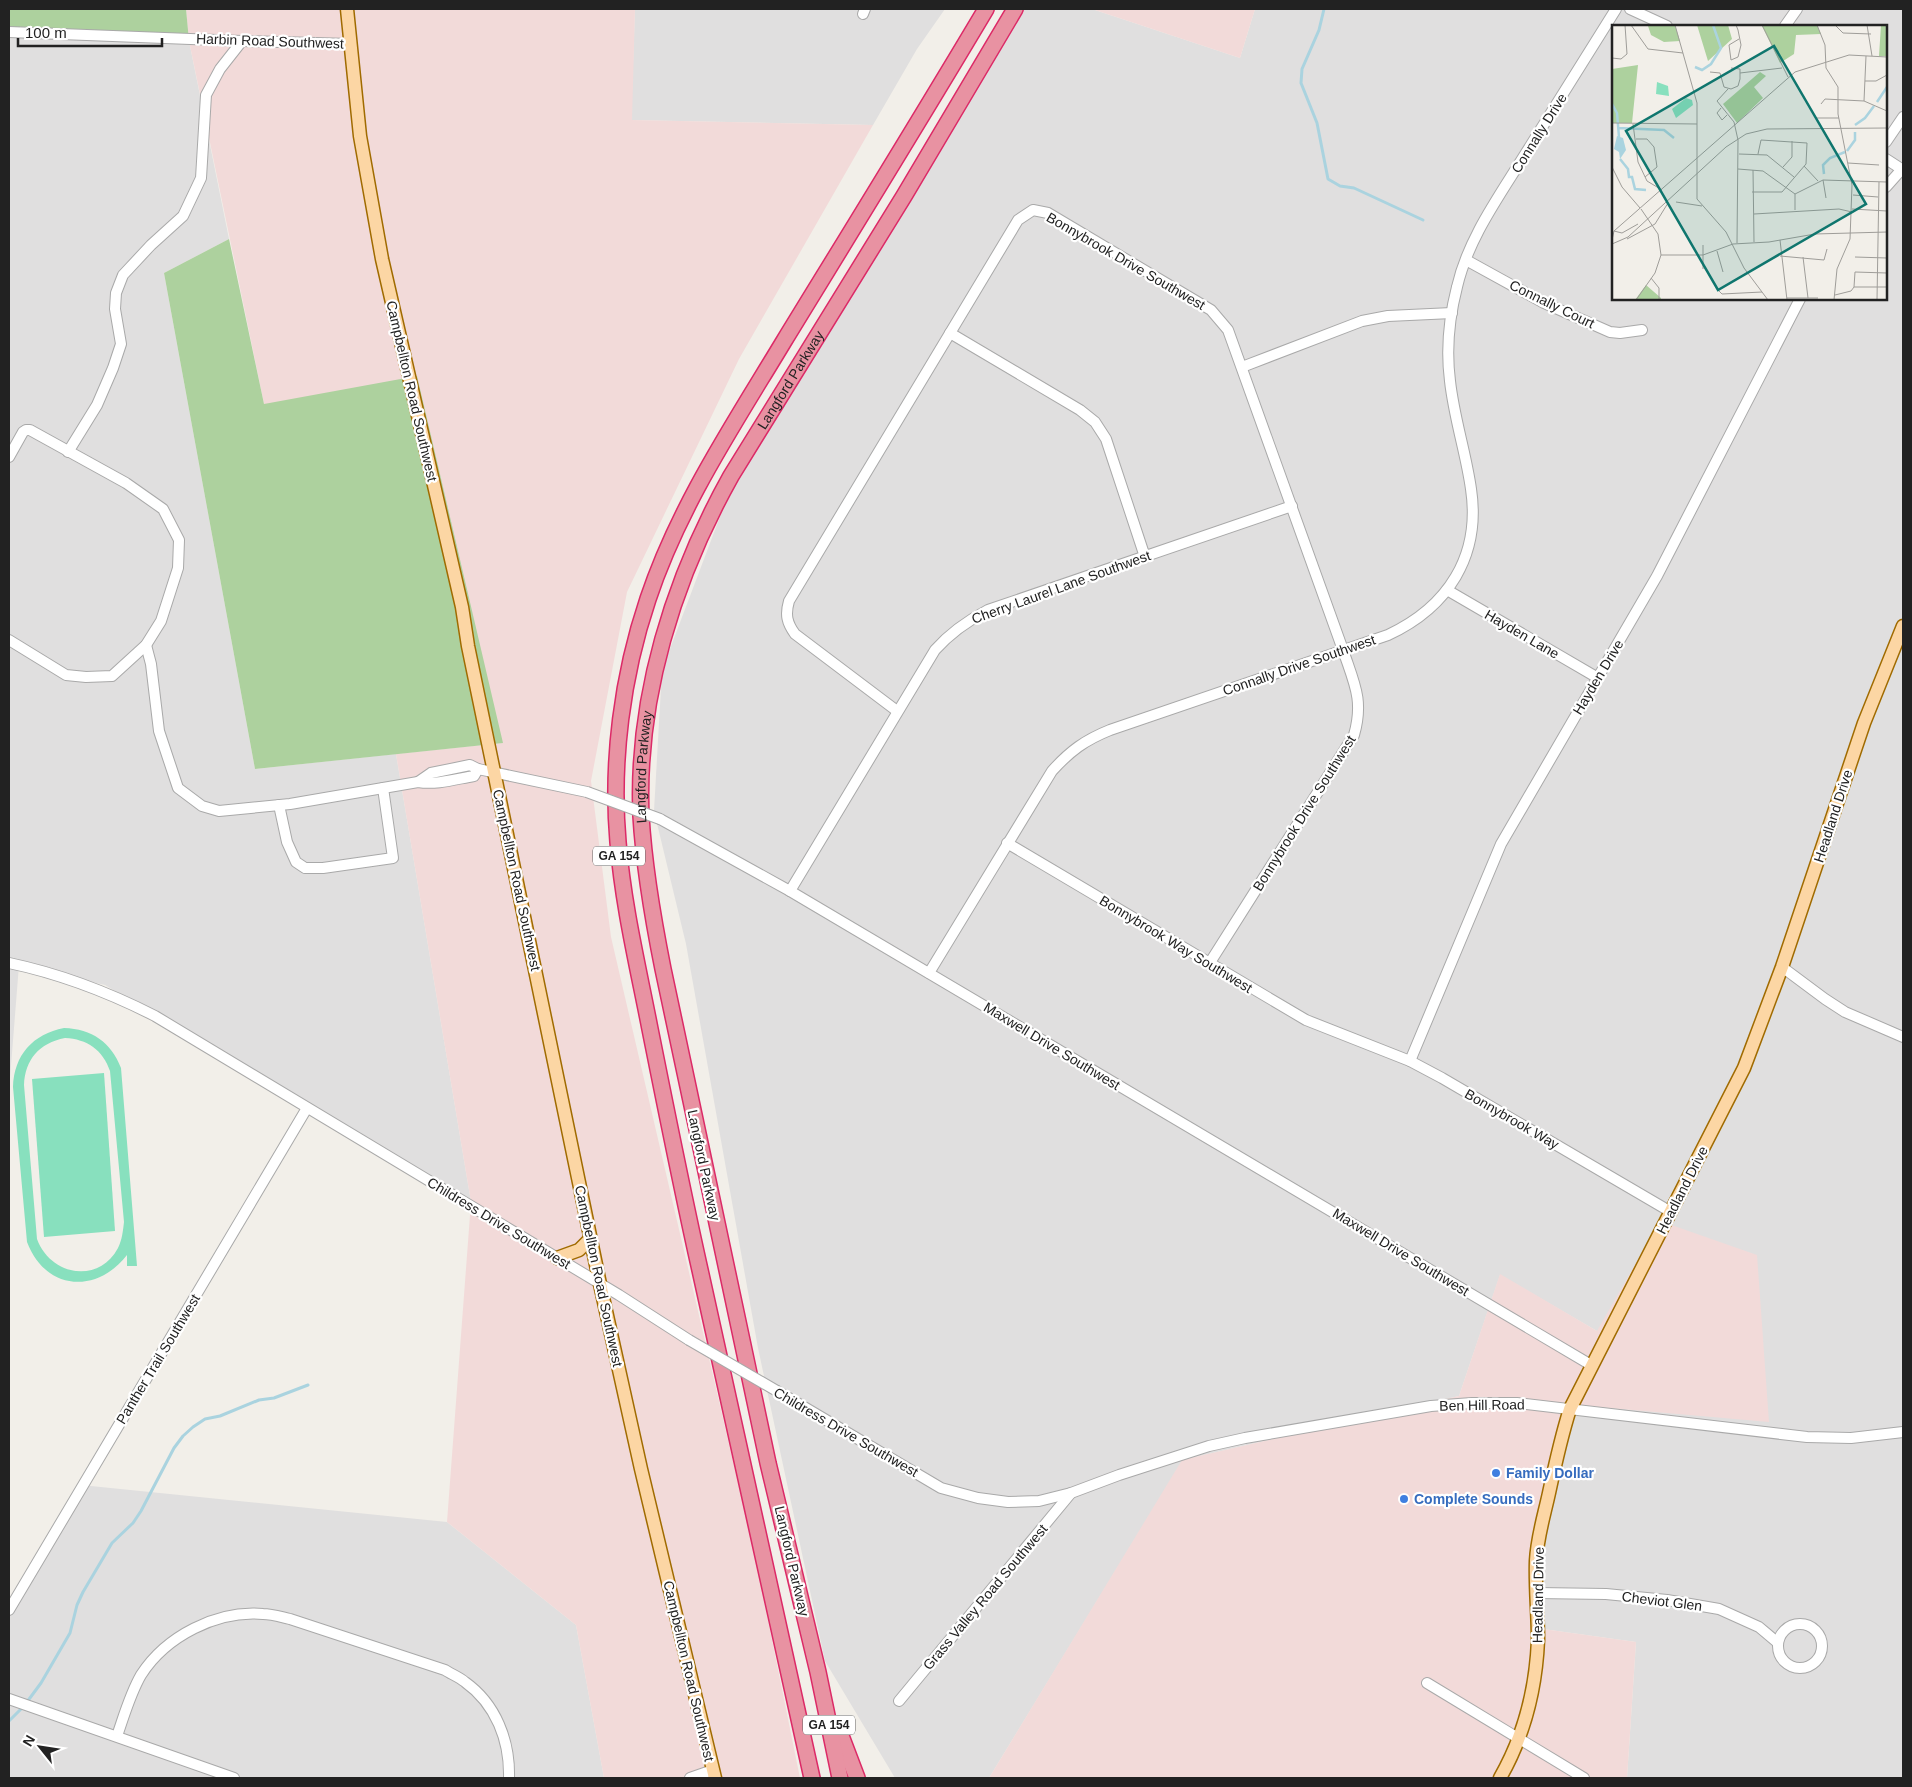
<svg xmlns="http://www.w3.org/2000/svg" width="1912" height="1787" viewBox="0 0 1912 1787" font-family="Arial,sans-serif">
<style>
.residential{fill:#e0dfdf;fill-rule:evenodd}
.commercial{fill:#f2dad9}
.forest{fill:#add19e}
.pitch{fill:#88e0be;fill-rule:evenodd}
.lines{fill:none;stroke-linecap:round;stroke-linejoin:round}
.stream{stroke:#aad3df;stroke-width:3}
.minor-casing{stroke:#a9a9a9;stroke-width:12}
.major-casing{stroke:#a06b00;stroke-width:15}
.highway-casing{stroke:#dc2a67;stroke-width:18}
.minor{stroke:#fff;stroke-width:10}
.major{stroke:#fcd6a4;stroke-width:12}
.highway{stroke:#e892a2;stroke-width:15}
.minor-bridge-casing{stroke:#a9a9a9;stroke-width:12;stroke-linecap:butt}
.minor-bridge{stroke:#fff;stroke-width:10}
.shop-dot{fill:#3f7fe0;stroke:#fff;stroke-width:2}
.labels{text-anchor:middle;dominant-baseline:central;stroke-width:4.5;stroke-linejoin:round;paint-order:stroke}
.shield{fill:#fff;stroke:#646464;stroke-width:1}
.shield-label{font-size:12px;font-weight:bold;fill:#222}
.street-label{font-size:14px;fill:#222;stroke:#fff}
.shop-label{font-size:14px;font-weight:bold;fill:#366cbe;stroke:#fff;text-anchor:start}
.inset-river{fill:none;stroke:#aad3df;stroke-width:2.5}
.inset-road{fill:none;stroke:#9f9d99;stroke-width:1}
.view{fill:#0f766e;fill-opacity:0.15;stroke:#0f766e;stroke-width:2.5}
.inset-edge{fill:none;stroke:#222;stroke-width:2.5}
</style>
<rect width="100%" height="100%" fill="#f2efe9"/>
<!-- residential -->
<g class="residential">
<path d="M 635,9 L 945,9 L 917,49 L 873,125 L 631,120 Z"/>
<path d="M 1017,9 L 1092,9 L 1240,58 L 1255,9 L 1903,9 L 1903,1778 L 1627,1778 L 1636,1642 L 1536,1628 L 1549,1491 L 1576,1405 L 1769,1421 L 1597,1331 L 1500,1275 L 1459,1396 L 1183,1460 L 989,1778 L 895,1778 L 825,1661 L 758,1348 L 686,944 L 654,811 L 662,670 L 732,485 ZM 1613,26 L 1886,26 L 1886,299 L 1613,299 Z"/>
<path d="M 9,31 L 189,41 L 229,239 L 164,273 L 255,769 L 396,754 L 471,1202 L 305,1107 L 105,985 L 19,965 L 9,1091 Z"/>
<path d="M 81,1485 L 447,1522 L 576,1625 L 604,1778 L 9,1778 L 9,1607 Z"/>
</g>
<!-- commercial -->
<g class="commercial">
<path d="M 186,9 L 635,9 L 632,120 L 873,125 L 739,359 L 627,592 L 591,781 L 611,937 L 755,1556 L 800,1778 L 604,1778 L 576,1625 L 447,1522 L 471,1202 L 396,754 L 502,743 L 264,404 L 189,41 Z"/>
<path d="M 1092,9 L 1255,9 L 1240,58 Z"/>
<path d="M 1660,1221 L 1757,1255 L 1769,1422 L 1576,1405 L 1549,1491 L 1536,1628 L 1636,1642 L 1627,1778 L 989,1778 L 1182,1460 L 1459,1396 L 1500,1274 L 1597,1331 Z"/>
</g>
<!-- forest -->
<g class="forest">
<path d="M 9,9 L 186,9 L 189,41 L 9,31 Z"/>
<path d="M 229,239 L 264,404 L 417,376 L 503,743 L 255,769 L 164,273 Z"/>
</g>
<!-- pitch -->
<g class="pitch">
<path d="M 64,1028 C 92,1029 111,1042 121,1068 L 137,1266 L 127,1266 L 127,1255 C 96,1295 45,1290 27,1242 L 13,1087 C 14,1055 33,1034 64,1028 ZM 65,1038 C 87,1039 103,1050 110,1071 L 124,1222 C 123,1231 122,1240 118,1248 C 98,1285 50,1275 37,1239 L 24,1085 C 25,1060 39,1043 65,1038 Z"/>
<path d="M 104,1073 L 115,1231 L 44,1237 L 32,1079 Z"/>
</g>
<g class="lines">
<!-- stream -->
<g class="stream">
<path d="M 1324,9 L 1319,30 L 1302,69 L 1301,83 L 1317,123 L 1328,179 L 1340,186 L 1354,188 L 1423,220"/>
<path d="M 9,1721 L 24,1706 L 41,1683 L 70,1633 L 77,1605 L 83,1592 L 112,1543 L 133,1523 L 141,1511 L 174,1448 L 183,1436 L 193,1427 L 205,1419 L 220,1416 L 259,1400 L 274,1398 L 308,1385"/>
</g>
<defs>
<g id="minor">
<path d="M 1630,9 L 1667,26"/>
<path d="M 863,14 L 865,9"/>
<path d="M 1785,26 L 1797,9"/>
<path d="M 9,32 L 242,41 L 351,44"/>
<path d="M 1886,142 L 1903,117"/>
<path d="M 1886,159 L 1903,170"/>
<path d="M 1886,187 L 1902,169"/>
<path d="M 1466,260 L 1544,303 L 1610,332 L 1620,333 L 1642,330"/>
<path d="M 950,333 L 1080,410 L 1095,422 L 1106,439 L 1145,557"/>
<path d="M 1242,367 L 1362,321 L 1388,316 L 1452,313"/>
<path d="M 68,452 L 97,405 L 113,368 L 121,344 L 115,309 L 116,293 L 123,275 L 151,245 L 183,216 L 201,178 L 206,95 L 220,69 L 242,41"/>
<path d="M 9,457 L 23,432 L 26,430 L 30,430 L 126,483 L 163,509 L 179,540 L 178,568 L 161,621 L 146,645 L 112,676 L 86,677 L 66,675 L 9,640"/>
<path d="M 1447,590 L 1598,678"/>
<path d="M 146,645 L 151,664 L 159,731 L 178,788 L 202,806 L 219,811 L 290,804 L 418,782 C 437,785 456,779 474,776 L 478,769"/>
<path d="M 897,711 L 795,634 C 787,623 785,615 789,601 L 1018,220 L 1033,210 L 1048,213 L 1211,310 L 1228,330 L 1343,650 C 1354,683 1364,700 1354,735 L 1209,964"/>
<path d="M 418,782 L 431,773 L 470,765 L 478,769 L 587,792"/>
<path d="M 279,805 L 287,842 L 296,862 L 305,868 L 323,868 L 393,858 L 383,788"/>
<path d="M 660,819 L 790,891 L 1591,1365"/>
<path d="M 1007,843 L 1306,1020 L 1410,1061 L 1442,1078 L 1671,1212"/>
<path d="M 790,891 L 935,650 C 951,632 967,621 988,610 L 1292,506"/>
<path d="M 9,963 C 61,974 108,992 155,1016 L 619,1295 L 689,1340"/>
<path d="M 1782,967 L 1825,999 L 1845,1012 L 1903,1037"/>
<path d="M 929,973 L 1052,771 C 1070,751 1085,740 1110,730 L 1388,635 C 1448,607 1481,556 1471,489 C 1466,453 1454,418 1450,381 C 1446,350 1449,318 1457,287 C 1468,239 1498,198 1524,156 C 1555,107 1585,58 1616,9"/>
<path d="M 1410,1061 L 1501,844 L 1657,576 L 1800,299"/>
<path d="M 777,1391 L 941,1488 L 978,1498 L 1008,1502 L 1039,1501 L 1071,1493 L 1119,1475 L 1209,1446 L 1245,1438 L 1431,1406 L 1472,1403 L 1517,1403 L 1807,1437 L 1851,1438 L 1903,1432"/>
<path d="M 1537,1593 L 1606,1594 L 1667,1600 L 1719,1609 L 1759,1627 L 1778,1643"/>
<path d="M 9,1610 L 307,1108"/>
<circle cx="1800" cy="1646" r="22"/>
<path d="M 1427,1683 L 1584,1778"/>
<path d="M 9,1699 L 234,1778"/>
<path d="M 899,1701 L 1071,1493"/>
<path d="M 117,1736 C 124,1716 130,1694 141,1675 C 166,1636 217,1610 263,1614 C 272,1614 281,1617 290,1619 L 445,1670 C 451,1674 459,1677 465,1682 C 496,1704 510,1741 509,1778"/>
<path d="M 690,1778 L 713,1770"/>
</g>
<g id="major">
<path d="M 347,9 L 360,136 L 382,259 L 462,607 L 468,646 L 600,1284 L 641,1469 L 715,1778"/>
<path d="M 557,1258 L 579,1250 L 590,1239"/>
<path d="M 1500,1778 C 1524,1736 1536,1688 1538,1640 C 1538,1614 1535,1587 1536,1561 C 1537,1538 1544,1516 1549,1493 C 1555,1465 1561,1437 1570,1409 L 1744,1068 L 1782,967 L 1864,723 L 1903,626"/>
</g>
<g id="highway">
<path d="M 838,1728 L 857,1778"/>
<path d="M 812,1778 C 775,1609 737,1439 700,1270 C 682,1190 666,1109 650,1029 C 638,967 623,905 618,842 C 611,762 622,676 648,599 C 679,506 734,424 784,341 C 852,230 920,120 986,9"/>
<path id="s1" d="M 840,1778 L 818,1672 L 768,1463 L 663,969 C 653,919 644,867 641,816 C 636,697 674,578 731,476 L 904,196 L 1015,9"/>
</g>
</defs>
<!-- minor casing -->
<use href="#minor" class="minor-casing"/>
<!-- major casing -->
<use href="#major" class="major-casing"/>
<!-- highway casing -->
<use href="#highway" class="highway-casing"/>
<!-- minor -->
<use href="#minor" class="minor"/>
<!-- major -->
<use href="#major" class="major"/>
<!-- highway -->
<use href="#highway" class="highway"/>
<defs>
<g id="minor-bridge">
<path d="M 587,792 L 660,819"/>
<path d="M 689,1340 L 777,1391"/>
</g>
</defs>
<!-- minor-bridge casing -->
<use href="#minor-bridge" class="minor-bridge-casing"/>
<!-- minor-bridge -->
<use href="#minor-bridge" class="minor-bridge"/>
</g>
<!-- markers -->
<g class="shop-dot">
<circle cx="1496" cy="1473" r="5"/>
<circle cx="1404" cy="1499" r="5"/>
</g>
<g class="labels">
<!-- shield labels -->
<g class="shield">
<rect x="593" y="846.5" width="52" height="19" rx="4"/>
<rect x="803" y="1715.5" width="52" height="19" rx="4"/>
</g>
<g class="shield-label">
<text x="619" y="856">GA 154</text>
<text x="829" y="1725">GA 154</text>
</g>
<!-- street labels -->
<g class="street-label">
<text transform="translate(270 41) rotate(2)">Harbin Road Southwest</text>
<text transform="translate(1539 133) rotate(-58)">Connally Drive</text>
<text transform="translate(1126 261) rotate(30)">Bonnybrook Drive Southwest</text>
<text transform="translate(1552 304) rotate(26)">Connally Court</text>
<text stroke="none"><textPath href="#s1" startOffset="1452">Langford Parkway</textPath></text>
<text transform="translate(412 391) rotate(77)">Campbellton Road Southwest</text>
<text transform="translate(1061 587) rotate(-20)">Cherry Laurel Lane Southwest</text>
<text transform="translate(1522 634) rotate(30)">Hayden Lane</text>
<text transform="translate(1299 665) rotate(-19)">Connally Drive Southwest</text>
<text transform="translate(1598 677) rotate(-59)">Hayden Drive</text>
<text stroke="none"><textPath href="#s1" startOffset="1032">Langford Parkway</textPath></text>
<text transform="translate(1304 813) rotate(-58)">Bonnybrook Drive Southwest</text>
<text transform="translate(1833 816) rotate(-72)">Headland Drive</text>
<text transform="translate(517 880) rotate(78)">Campbellton Road Southwest</text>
<text transform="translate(1176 944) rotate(31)">Bonnybrook Way Southwest</text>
<text transform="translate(1052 1046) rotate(31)">Maxwell Drive Southwest</text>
<text transform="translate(1512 1119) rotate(30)">Bonnybrook Way</text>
<text transform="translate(704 1165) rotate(78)">Langford Parkway</text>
<text transform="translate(1682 1190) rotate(-63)">Headland Drive</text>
<text transform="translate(499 1223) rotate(31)">Childress Drive Southwest</text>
<text transform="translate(1401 1252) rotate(31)">Maxwell Drive Southwest</text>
<text transform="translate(599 1276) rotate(78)">Campbellton Road Southwest</text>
<text transform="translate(158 1359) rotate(-59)">Panther Trail Southwest</text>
<text transform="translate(1482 1405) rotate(-1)">Ben Hill Road</text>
<text transform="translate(846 1432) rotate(30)">Childress Drive Southwest</text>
<text transform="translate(792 1561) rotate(77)">Langford Parkway</text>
<text transform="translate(1538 1595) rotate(-89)">Headland Drive</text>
<text transform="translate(985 1597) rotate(-50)">Grass Valley Road Southwest</text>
<text transform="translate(1662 1601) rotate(7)">Cheviot Glen</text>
<text transform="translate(689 1671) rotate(77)">Campbellton Road Southwest</text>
</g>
<!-- shop labels -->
<g class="shop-label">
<text x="1506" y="1473">Family Dollar</text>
<text x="1414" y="1499">Complete Sounds</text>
</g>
</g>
<!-- overview -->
<g transform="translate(1612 25)">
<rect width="275" height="275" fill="#f2efe9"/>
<path d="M 63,0 L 68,16 L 52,17 L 39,10 L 36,1 ZM 116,0 L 120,14 L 96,36 L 85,0 ZM 205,0 L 209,9 L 184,10 L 182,29 L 168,38 L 150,1 ZM 269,0 L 275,0 L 275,31 L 267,31 ZM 26,40 L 20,98 L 0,98 L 0,44 ZM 148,47 L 154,51 L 142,62 L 151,73 L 125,98 L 111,79 ZM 34,260 L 49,273 L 49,275 L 23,275 Z" fill="#add19e"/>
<path d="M 45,57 L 56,61 L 57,71 L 44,69 ZM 74,73 L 80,75 L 81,80 L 64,93 L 60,84 Z" fill="#88e0be"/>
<path d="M 5,111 L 11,113 L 14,125 L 8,134 L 7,127 L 2,124 Z" fill="#aad3df"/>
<path class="inset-river" d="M 83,42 L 90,45 L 99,39 L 109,23 L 101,0M 265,77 L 275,62M 0,79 L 5,88 L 7,112M 243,100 L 253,93 L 262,81M 6,103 L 52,105 L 62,113M 235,126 L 243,115 L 243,107M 8,134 L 16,144 L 17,152 L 20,152 L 23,164 L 34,165M 212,149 L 211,140 L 218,133 L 233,127"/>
<path class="inset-road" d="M 19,0 L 36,24 L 71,28M 63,0 L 85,78 L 85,174 L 114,207 L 132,243 L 156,275M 124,0 L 126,5 L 129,20 L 126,32 L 119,35 L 117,20 L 127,14M 150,0 L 176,52M 205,0 L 213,20 L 214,43 L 226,62 L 226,89 L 240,160 L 238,214 L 225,244 L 222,275M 223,0 L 231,8 L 259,9M 255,0 L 260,31M 0,33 L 9,34 L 15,29 L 13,0M 98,47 L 108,48 L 112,62 L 119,64 L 126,61 L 128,54 L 128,44 L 119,43M 128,48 L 170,43M 253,56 L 264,56 L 275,50M 116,64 L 105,76 L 122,97 L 126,115 L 125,218M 252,76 L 254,31M 209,79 L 213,74 L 252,76 L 275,86M 109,83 L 105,88 L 110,95 L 115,90M 203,93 L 227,93M 0,98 L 85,99M 21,99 L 26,137 L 35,156 L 50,165M 24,114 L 35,114 L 42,122 L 45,142 L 33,152M 127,129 L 155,130 L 182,152M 236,138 L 267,140M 192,141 L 206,156M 0,142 L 10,162 L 28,183M 171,142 L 180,132 L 180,116M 126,144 L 151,146 L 183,169 L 211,155 L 275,157M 141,145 L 142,217M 211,155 L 214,173M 140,167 L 170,167 L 194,139 L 195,118 L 149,115 L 146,129M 241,170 L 266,172M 64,177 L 90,181M 240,184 L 275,186M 183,185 L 183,169M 142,189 L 227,184 L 240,187M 2,206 L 183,47 L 237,30 L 275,32M 15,214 L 43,199 L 56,178M 0,215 L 2,206 L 10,208 L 26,199M 168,215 L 175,275M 0,219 L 16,212 L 114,122 L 134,109 L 155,104 L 275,103M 91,220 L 91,244M 105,226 L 111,247M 49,230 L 91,230 L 121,219 L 157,217 L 203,209 L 275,207M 168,231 L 212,235 L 215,224M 191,232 L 196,273M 243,232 L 275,233M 39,253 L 47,263 L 47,275M 242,262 L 243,247 L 275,248M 104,263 L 110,269 L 150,267M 223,270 L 239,266 L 242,262 L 275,262M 175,273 L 206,273M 24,275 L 43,248 L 49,230 L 46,209 L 29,184M 265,275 L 267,157"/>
<path class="view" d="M 162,21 L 254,179 L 106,265 L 14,106 Z"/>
<rect width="275" height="275" class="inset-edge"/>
</g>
<!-- border -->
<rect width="1912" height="1787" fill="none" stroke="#222222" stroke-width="20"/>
<!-- north arrow -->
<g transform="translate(40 1747) rotate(300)" stroke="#ffffff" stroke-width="4" paint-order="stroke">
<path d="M0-4L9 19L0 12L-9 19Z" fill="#222222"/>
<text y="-8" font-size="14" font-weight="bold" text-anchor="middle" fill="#222222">N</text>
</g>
<!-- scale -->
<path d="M18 38v8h144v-8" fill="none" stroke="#222222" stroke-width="2.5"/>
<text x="25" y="38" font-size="15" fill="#222222" stroke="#ffffff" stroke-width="4" paint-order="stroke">100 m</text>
</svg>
